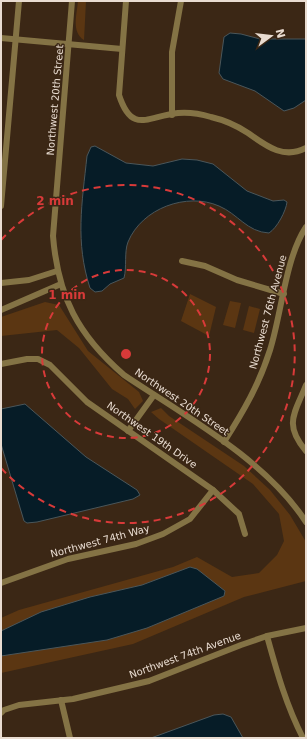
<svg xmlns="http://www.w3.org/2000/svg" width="307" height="739" viewBox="0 0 307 739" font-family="'DejaVu Sans',sans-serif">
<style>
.green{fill:#5b3612}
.water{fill:#061c27;stroke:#4a565a}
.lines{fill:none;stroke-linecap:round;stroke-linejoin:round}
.street{stroke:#847345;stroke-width:6}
.ring{fill:none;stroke:#d83a39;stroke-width:2;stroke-dasharray:7 5}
.labels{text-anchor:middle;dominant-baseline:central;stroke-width:3;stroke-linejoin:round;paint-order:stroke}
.street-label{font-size:10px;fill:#e9dcd1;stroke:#3b2715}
.centre{fill:#d83a39;stroke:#3b2715;stroke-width:2}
.ring-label{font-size:12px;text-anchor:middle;font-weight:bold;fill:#d83a39;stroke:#3b2715;stroke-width:3;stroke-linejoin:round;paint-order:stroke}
</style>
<rect width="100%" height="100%" fill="#3b2715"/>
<!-- green -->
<g class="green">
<path d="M 78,1 L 86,1 L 84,40 C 71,32 77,14 78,1 Z"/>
<path d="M 190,294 L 216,307 L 209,336 L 181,321 Z"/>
<path d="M 230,301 L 241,303 L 235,328 L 223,325 Z"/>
<path d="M 45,302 L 59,305 L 88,351 L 139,392 L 143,401 L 135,409 L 128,399 L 112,389 L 79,348 L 57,330 L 1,336 L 1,317 Z"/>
<path d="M 249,306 L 260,309 L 254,333 L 243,330 Z"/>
<path d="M 161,408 L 169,416 L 244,466 L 270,490 L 290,515 L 306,542 L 306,581 L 244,597 L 133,644 L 1,673 L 1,618 L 19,610 L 173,567 L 197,557 L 232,577 L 259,573 L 277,555 L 284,541 L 279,514 L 253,484 L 159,419 L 151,412 Z"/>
</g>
<!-- water -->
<g class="water">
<path d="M 230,33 L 241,34 L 260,39 L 306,39 L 306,100 L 294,108 L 284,111 L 255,91 L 223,79 L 219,73 L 224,37 Z"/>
<path d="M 95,146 L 126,163 L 153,166 L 182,159 L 197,160 L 213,164 L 247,191 L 273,201 L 284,200 L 287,202 C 286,211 277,228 269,233 C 247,232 238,214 219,206 C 187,192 142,208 128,242 C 124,252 127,267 124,278 L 110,284 L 102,291 L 95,292 L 90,288 C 75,242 82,203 87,156 L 91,147 Z"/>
<path d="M 25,404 L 86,457 L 137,490 L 140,495 L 133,499 L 37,522 L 27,523 L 24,521 L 1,444 L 1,409 Z"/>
<path d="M 190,567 L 197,569 L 225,591 L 224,596 L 147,628 L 107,640 L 1,656 L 1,631 L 41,612 L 90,597 L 142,585 Z"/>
<path d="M 223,714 L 231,717 L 243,738 L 151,738 L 214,715 Z"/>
</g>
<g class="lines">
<!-- street -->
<g class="street">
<path d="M 72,1 L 53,236 C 58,297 78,335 124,375 C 185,416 265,459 306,522"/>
<path d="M 126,1 L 119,95 C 132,135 148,116 178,113 C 189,112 201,114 211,117 C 224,120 236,125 248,133 C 265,145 283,160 306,148"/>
<path d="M 1,38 L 122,49"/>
<path d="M 172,115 L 172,52 L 181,1"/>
<path d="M 1,206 L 19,1"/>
<path d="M 182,261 L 205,266 L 237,280 L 284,294"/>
<path d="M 1,283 L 29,280 L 57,271"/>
<path d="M 1,310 L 61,284"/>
<path d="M 1,364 L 27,359 L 38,359 L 50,365 L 87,402 L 213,490 L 239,514 L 245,534"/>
<path d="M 306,385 C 295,413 283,424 306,451"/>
<path d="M 128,431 L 154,395"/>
<path d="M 224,442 C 243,412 259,385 270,350 C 282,312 285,259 306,227"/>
<path d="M 1,583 L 68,559 L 136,544 L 163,534 L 190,519 L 213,490"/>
<path d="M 267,636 C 277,672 286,705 303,738"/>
<path d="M 61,700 L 70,738"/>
<path d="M 1,713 L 4,710 L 19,705 L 73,699 L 149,681 L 241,645 L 267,636 L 306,628"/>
</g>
</g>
<!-- distance rings -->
<g class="ring">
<circle cx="126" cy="354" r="84"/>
<path d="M1 240A169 169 0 1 1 1 468"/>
</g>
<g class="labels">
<!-- street labels -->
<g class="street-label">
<text transform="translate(55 100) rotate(-85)">Northwest 20th Street</text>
<text transform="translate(268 312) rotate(-75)">Northwest 76th Avenue</text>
<text transform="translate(182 402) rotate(34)">Northwest 20th Street</text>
<text transform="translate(152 435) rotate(35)">Northwest 19th Drive</text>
<text transform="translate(100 541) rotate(-15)">Northwest 74th Way</text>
<text transform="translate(185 655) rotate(-20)">Northwest 74th Avenue</text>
</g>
</g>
<circle cx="126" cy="354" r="6" class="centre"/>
<g class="ring-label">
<text x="55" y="205">2 min</text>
<text x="67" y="299">1 min</text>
</g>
<!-- border -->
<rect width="307" height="739" fill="none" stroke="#e9dcd1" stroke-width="4"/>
<!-- north arrow -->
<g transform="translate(271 36) rotate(75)" stroke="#3b2715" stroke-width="3" paint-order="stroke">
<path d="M0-3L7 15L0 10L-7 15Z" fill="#e9dcd1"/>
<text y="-6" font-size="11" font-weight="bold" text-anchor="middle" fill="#e9dcd1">N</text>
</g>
</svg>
